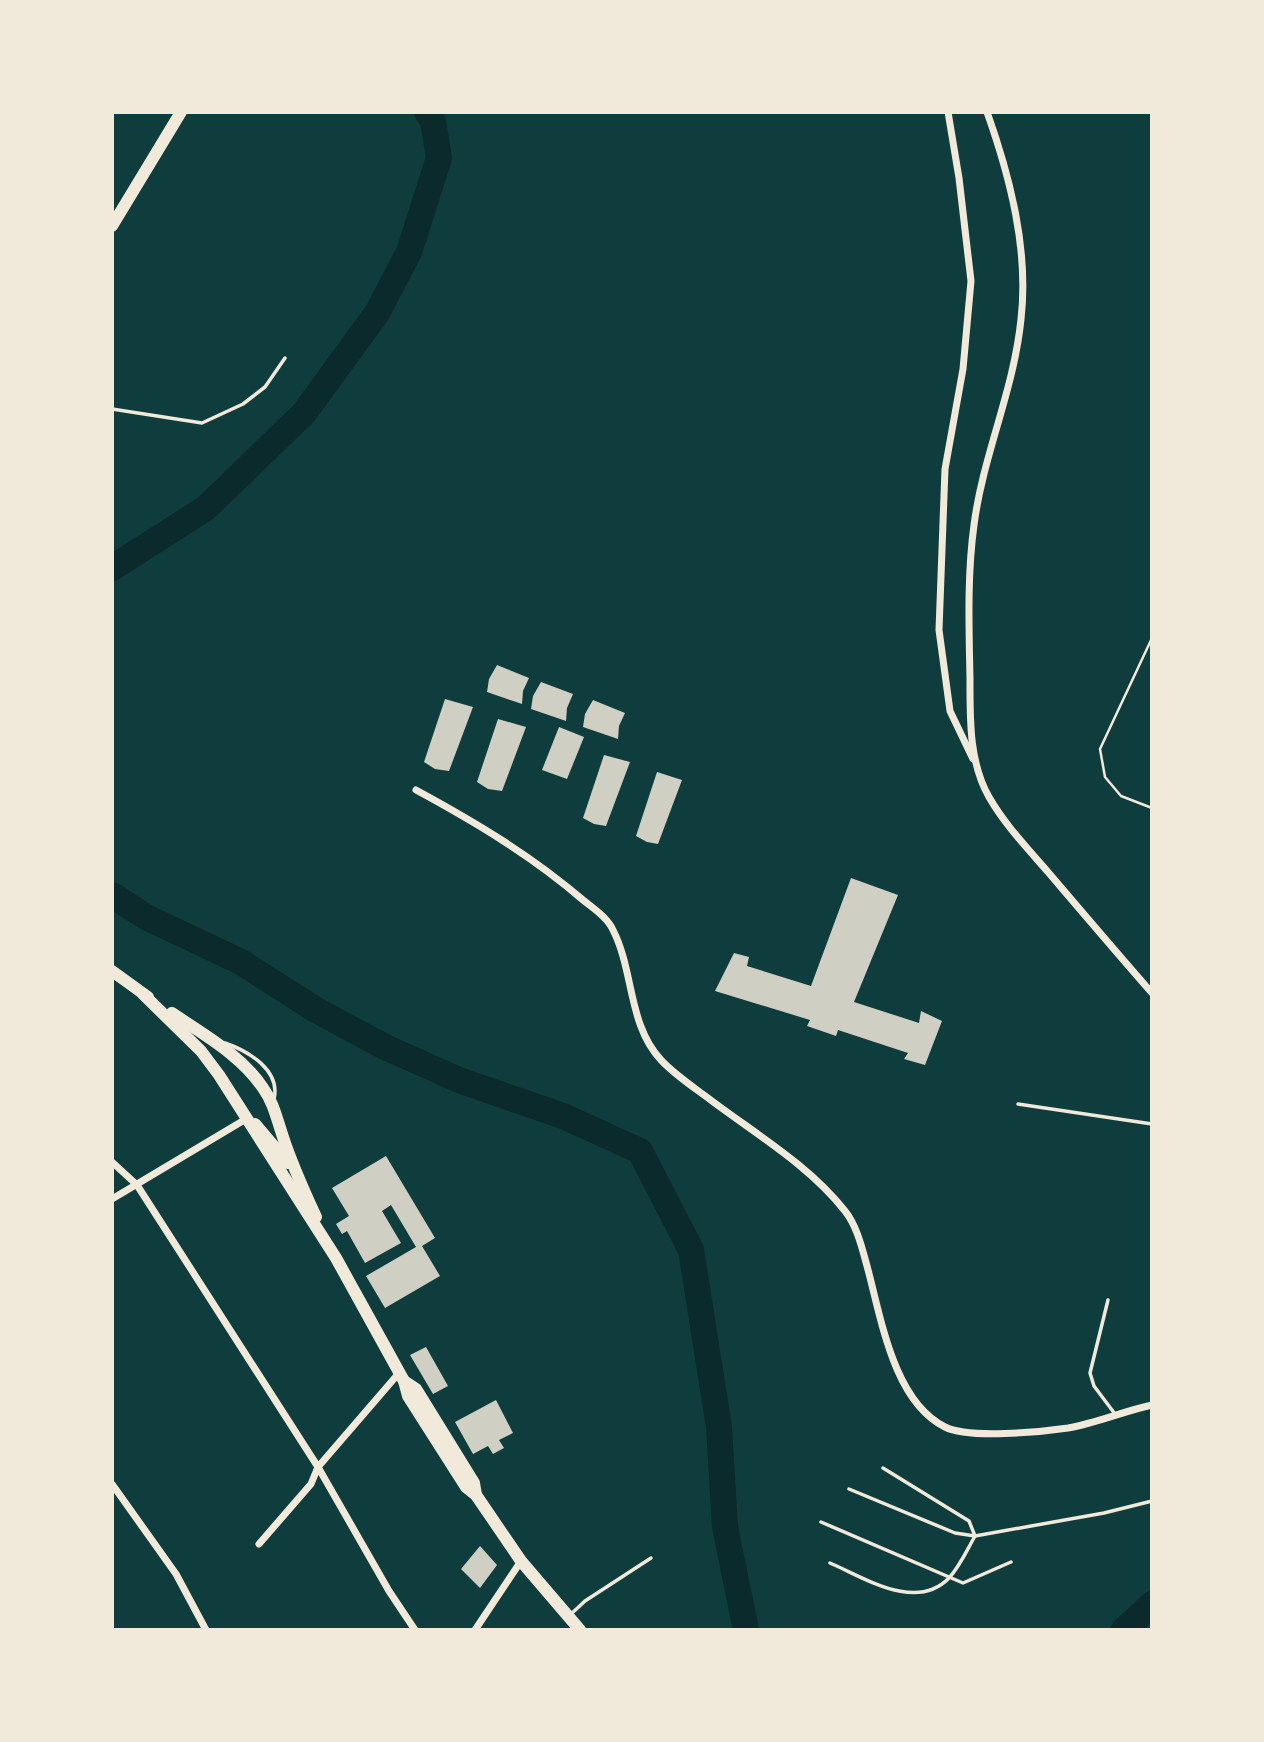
<svg xmlns="http://www.w3.org/2000/svg" width="1264" height="1742" viewBox="0 0 1264 1742" font-family="Cabin,sans-serif">
<style>
.lines{fill:none;stroke-linecap:round;stroke-linejoin:round}
.river{stroke:#0a2a2b;stroke-width:26}
.building{fill:#cfcfc3}
.path{stroke:#f1e9da;stroke-width:2.5}
.service{stroke:#f1e9da;stroke-width:3.5}
.minor{stroke:#f1e9da;stroke-width:7}
.primary{stroke:#f1e9da;stroke-width:12}
</style>
<rect width="100%" height="100%" fill="#0f3d3e"/>
<g class="lines">
<!-- river -->
<g class="river">
<path d="M 112,568 L 206,508 L 304,413 L 377,313 L 409,252 L 439,158 L 433,121 L 427,112"/>
<path d="M 112,895 L 146,917 L 241,962 L 316,1010 L 385,1047 L 459,1080 L 563,1116 L 640,1151 L 691,1250 L 719,1427 L 725,1527 L 746,1630"/>
<path d="M 1124,1630 L 1152,1604"/>
</g>
</g>
<!-- building -->
<g class="building">
<path d="M 497,665 L 529,678 L 523,691 L 522,704 L 487,692 L 489,679 Z"/>
<path d="M 541,682 L 573,694 L 567,708 L 566,721 L 531,709 L 533,696 Z"/>
<path d="M 445,699 L 473,707 L 449,771 L 435,769 L 424,762 Z"/>
<path d="M 593,700 L 625,713 L 619,726 L 618,739 L 583,727 L 585,714 Z"/>
<path d="M 498,719 L 526,727 L 502,791 L 488,789 L 477,782 Z"/>
<path d="M 559,727 L 584,737 L 567,779 L 542,770 Z"/>
<path d="M 604,755 L 630,762 L 606,826 L 594,824 L 583,818 Z"/>
<path d="M 657,772 L 682,780 L 658,844 L 647,842 L 636,836 Z"/>
<path d="M 851,878 L 898,895 L 854,1002 L 919,1023 L 921,1011 L 942,1021 L 925,1065 L 904,1059 L 908,1053 L 838,1030 L 836,1036 L 807,1026 L 810,1020 L 715,991 L 734,953 L 749,957 L 747,966 L 811,986 Z"/>
<path d="M 386,1156 L 435,1238 L 422,1246 L 440,1276 L 385,1308 L 366,1276 L 416,1247 L 391,1205 L 382,1211 L 401,1243 L 365,1263 L 347,1231 L 342,1234 L 336,1224 L 349,1216 L 332,1188 Z"/>
<path d="M 426,1347 L 448,1386 L 433,1394 L 410,1355 Z"/>
<path d="M 496,1400 L 513,1433 L 499,1440 L 504,1448 L 493,1454 L 488,1446 L 473,1454 L 455,1422 Z"/>
<path d="M 480,1546 L 497,1565 L 480,1588 L 461,1569 Z"/>
</g>
<g class="lines">
<!-- path -->
<path class="path" d="M 1152,638 L 1100,749 L 1105,777 L 1121,796 L 1152,808"/>
<!-- service -->
<g class="service">
<path d="M 112,409 L 202,423 L 243,404 L 265,387 L 285,358"/>
<path d="M 225,1043 C 248,1051 281,1070 274,1099"/>
<path d="M 1018,1104 L 1152,1124"/>
<path d="M 1108,1300 L 1090,1373 L 1094,1386 L 1115,1414"/>
<path d="M 849,1489 L 955,1533 L 975,1536 L 1104,1513 L 1152,1501"/>
<path d="M 821,1522 L 963,1583 L 1011,1562"/>
<path d="M 830,1563 C 865,1578 916,1612 949,1578 C 960,1566 967,1550 975,1536 L 969,1521 L 883,1468"/>
<path d="M 570,1615 L 585,1601 L 651,1558"/>
</g>
<!-- minor -->
<g class="minor">
<path d="M 948,112 L 959,178 L 971,281 L 963,369 L 945,469 L 939,630 L 950,711 L 973,759"/>
<path d="M 987,112 C 1010,177 1029,250 1021,319 C 1014,390 983,455 974,525 C 967,576 969,628 970,679 C 970,719 969,762 989,797 C 1005,825 1028,849 1048,872 C 1083,913 1117,953 1152,993"/>
<path d="M 416,790 C 475,822 532,856 583,900 C 593,908 608,918 613,930 C 634,971 628,1025 661,1060 C 675,1075 692,1086 708,1098 C 754,1133 809,1165 845,1211 C 857,1226 862,1248 867,1266 C 881,1317 893,1401 945,1427 C 968,1439 1041,1432 1068,1428 C 1097,1423 1124,1411 1152,1405"/>
<path d="M 112,1162 L 137,1185 L 318,1467 L 389,1591 L 415,1630"/>
<path d="M 112,1199 L 246,1119"/>
<path d="M 112,1484 L 176,1574 L 206,1630"/>
<path d="M 259,1544 L 311,1484 L 318,1467 L 399,1373"/>
<path d="M 475,1630 L 521,1561"/>
</g>
<!-- primary -->
<g class="primary">
<path d="M 112,226 L 181,112"/>
<path d="M 112,971 L 148,997"/>
<path d="M 143,994 L 201,1051 L 219,1075 L 336,1258 L 404,1381 L 408,1396 L 466,1487 L 476,1495 L 521,1561 L 580,1630"/>
<path d="M 172,1013 C 204,1035 241,1055 263,1088 C 274,1103 277,1120 283,1137 C 292,1165 304,1191 316,1217"/>
<path d="M 255,1124 L 288,1163"/>
<path d="M 404,1381 L 416,1389 L 474,1483 L 476,1495"/>
</g>
</g>
<!-- border -->
<rect width="1264" height="1742" fill="none" stroke="#f1e9da" stroke-width="228"/>
</svg>
